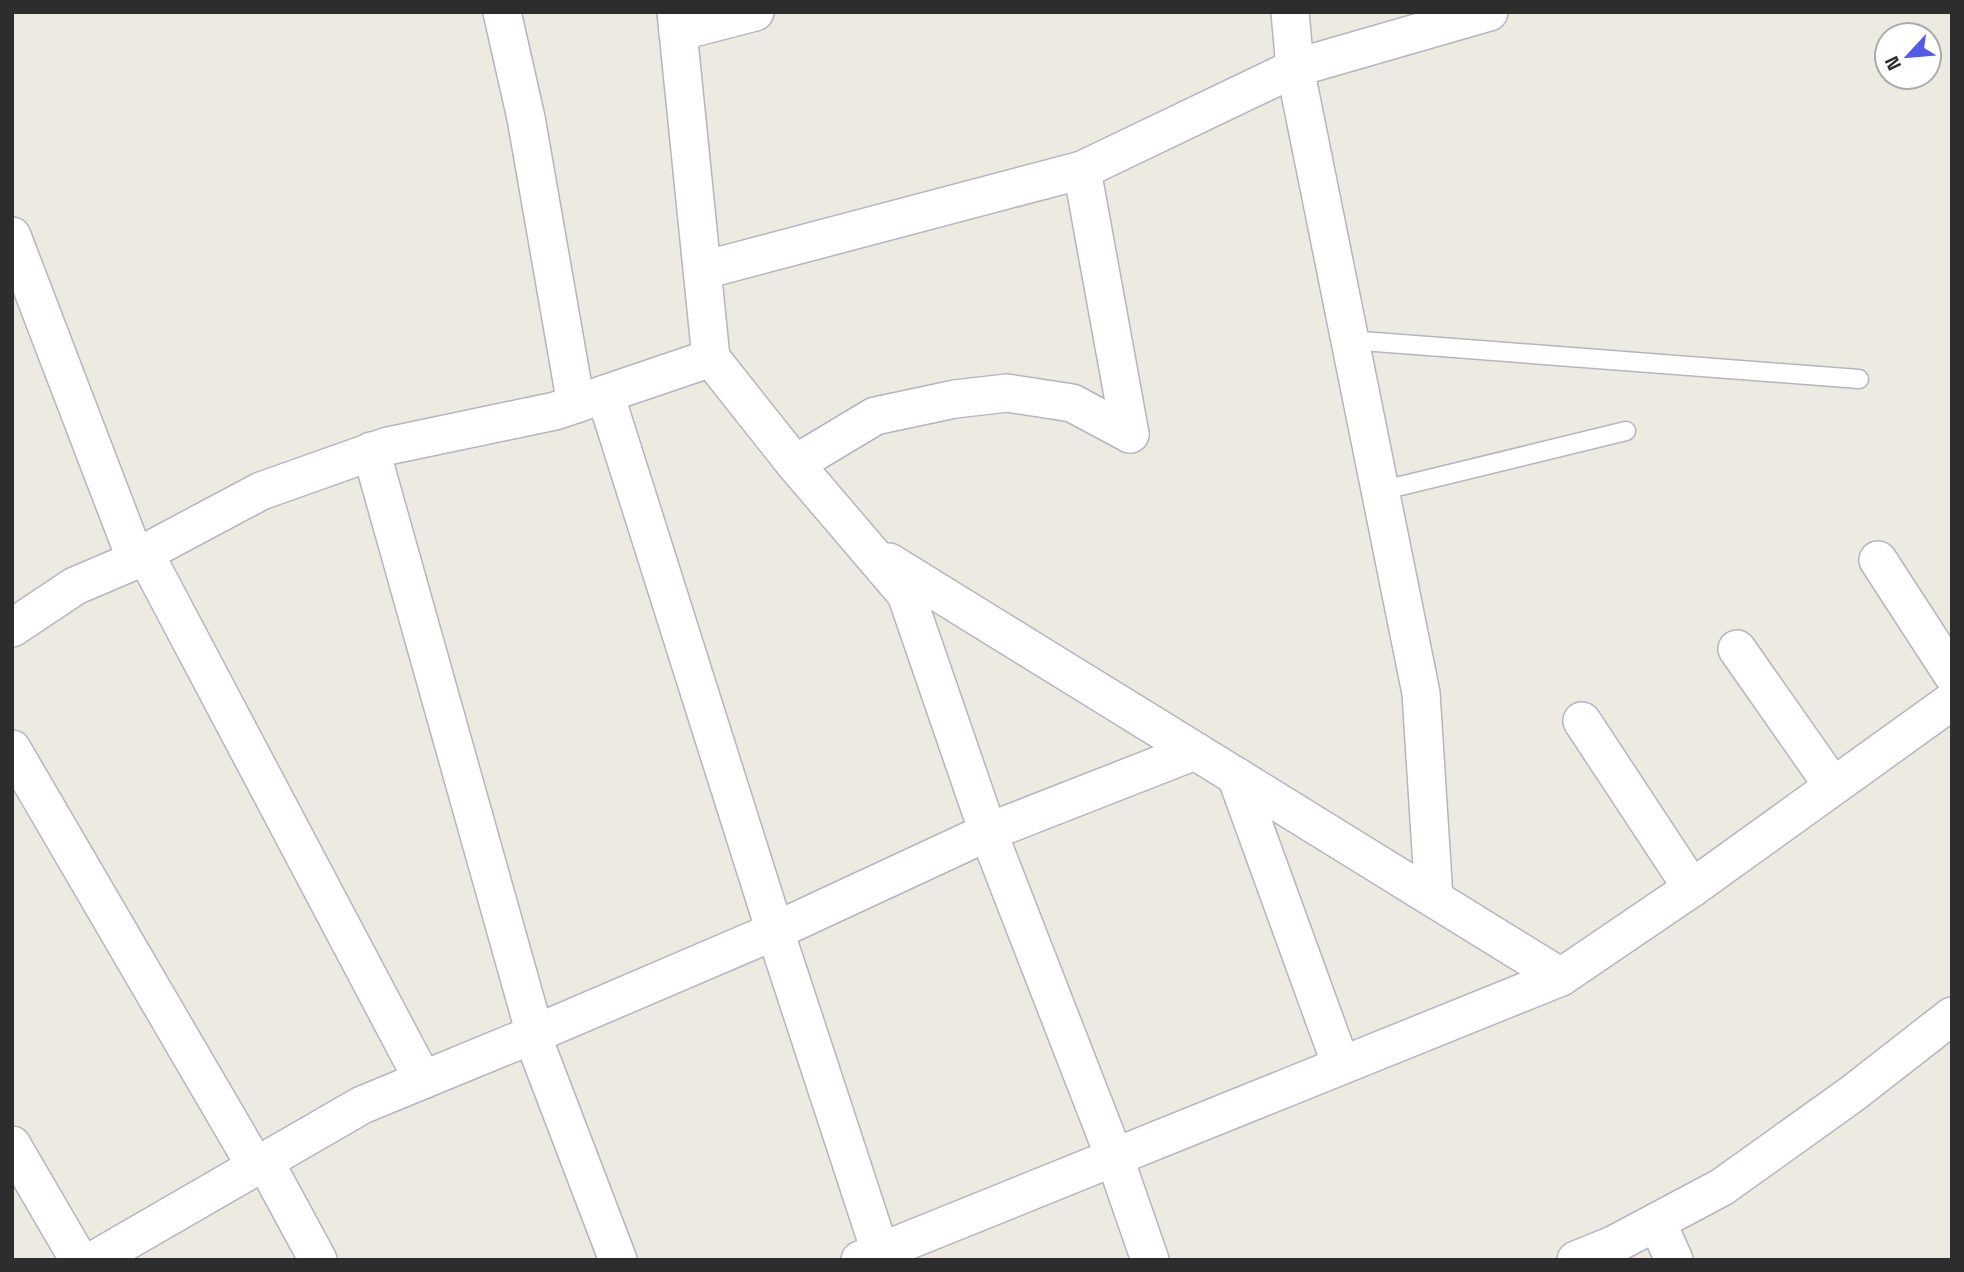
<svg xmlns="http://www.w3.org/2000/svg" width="1964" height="1272" viewBox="0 0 1964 1272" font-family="'Space Grotesk',sans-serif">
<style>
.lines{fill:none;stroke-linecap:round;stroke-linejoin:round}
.lane-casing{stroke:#b5b5bf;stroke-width:21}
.street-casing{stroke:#b5b5bf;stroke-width:40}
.lane{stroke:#fff;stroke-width:18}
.street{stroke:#fff;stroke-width:37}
</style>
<rect width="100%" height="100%" fill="#edeae2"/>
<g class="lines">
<defs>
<g id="lane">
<path d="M 1349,340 L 1859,379"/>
<path d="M 1380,491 L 1626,431"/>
</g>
<g id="street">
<path d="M 502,12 L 526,118 L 576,404"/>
<path d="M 1290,12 L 1295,68 L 1421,693 L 1434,898"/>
<path d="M 678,32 L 755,12"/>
<path d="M 1082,170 L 1130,434"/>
<path d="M 12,236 L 136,560"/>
<path d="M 704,270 L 1082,170 L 1295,68 L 1489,12"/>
<path d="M 711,358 L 795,464 L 906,594 L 988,832 L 1114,1156 L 1150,1260"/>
<path d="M 605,394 L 775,931 L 880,1251"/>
<path d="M 371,451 L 535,1034"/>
<path d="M 795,464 L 875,416 L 955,399 L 1007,393 L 1072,403 L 1130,434"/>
<path d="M 145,554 L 423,1080"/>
<path d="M 1878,560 L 1952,674"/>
<path d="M 889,562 L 1561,977"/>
<path d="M 12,628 L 75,586 L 136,560 L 154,548 L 261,491 L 388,446 L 555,411 L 711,358 L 676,12"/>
<path d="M 1737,649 L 1833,786"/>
<path d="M 1582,721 L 1692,888"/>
<path d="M 12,749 L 256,1167"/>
<path d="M 1236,776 L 1341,1065"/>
<path d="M 532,1035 L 618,1260"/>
<path d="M 12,1145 L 79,1260"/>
<path d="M 265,1162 L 318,1260"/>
<path d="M 1657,1222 L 1674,1260"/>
<path d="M 94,1260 L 362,1105 L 532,1035 L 775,931 L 988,832 L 1195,751"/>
<path d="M 860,1260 L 1561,977 L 1692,888 L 1952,701"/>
<path d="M 1576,1260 L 1613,1245 L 1722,1187 L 1852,1094 L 1952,1016"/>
</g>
</defs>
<!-- lane casing -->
<use href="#lane" class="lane-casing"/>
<!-- street casing -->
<use href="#street" class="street-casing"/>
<!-- lane -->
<use href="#lane" class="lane"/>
<!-- street -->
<use href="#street" class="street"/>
</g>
<!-- border -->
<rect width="1964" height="1272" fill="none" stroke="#2d2d2d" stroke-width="28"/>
<!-- north arrow -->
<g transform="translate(1908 56) rotate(244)"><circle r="33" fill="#ffffff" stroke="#ababab" stroke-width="2"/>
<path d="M0-5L12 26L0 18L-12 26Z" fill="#5359e8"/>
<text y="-10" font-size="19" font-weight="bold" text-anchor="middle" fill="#2d2d2d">N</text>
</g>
</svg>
